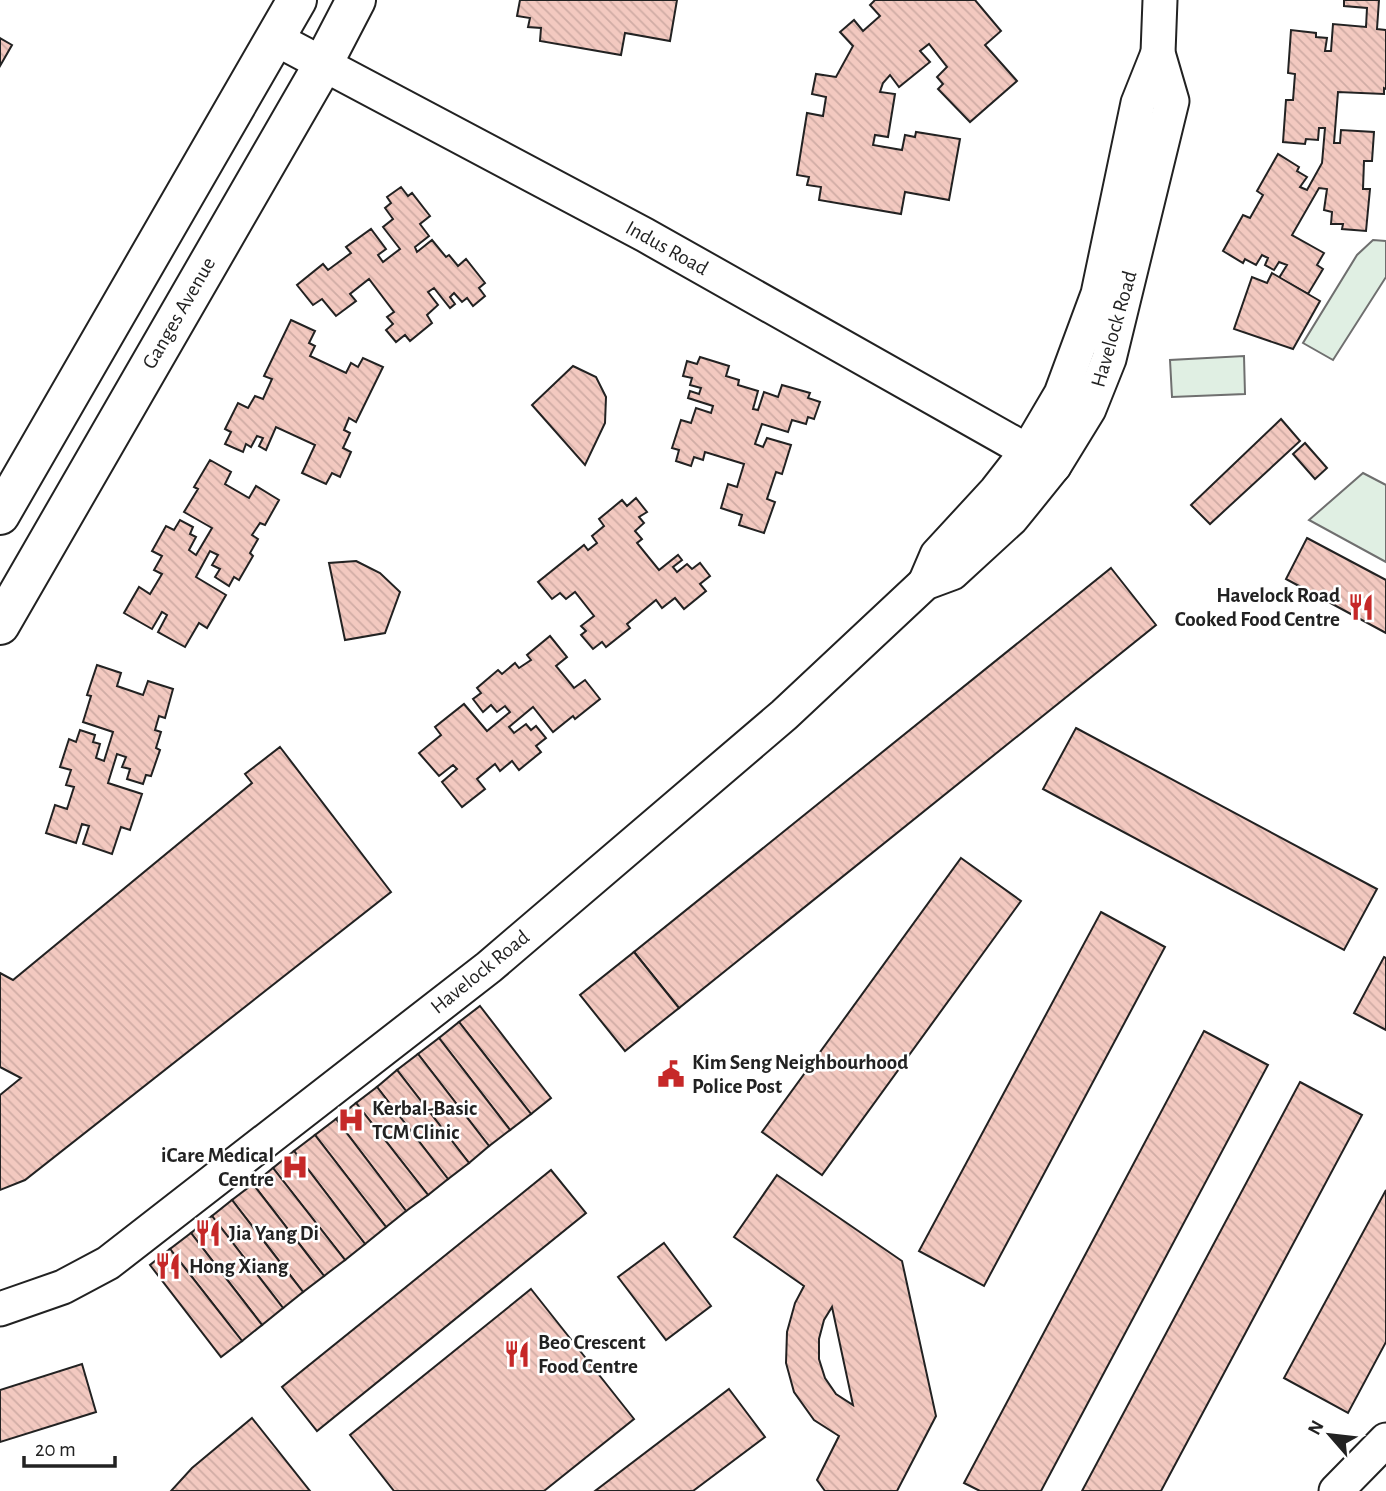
<svg xmlns="http://www.w3.org/2000/svg" width="1386" height="1491" viewBox="0 0 1386 1491" font-family="'Alegreya Sans',sans-serif">
<style>
.green{fill:#e0efe3;stroke:#6f6f6f;stroke-width:2}
.building{fill:url(#building-back-hatch);stroke:#222;stroke-width:2;fill-rule:evenodd}
.lines{fill:none;stroke-linecap:round;stroke-linejoin:round}
.minor-casing{stroke:#222;stroke-width:37}
.major-casing{stroke:#222;stroke-width:42}
.minor{stroke:#fff;stroke-width:33}
.major{stroke:#fff;stroke-width:38}
.labels{text-anchor:middle;dominant-baseline:central;stroke-width:5;stroke-linejoin:round;paint-order:stroke}
.street-label{font-size:21px;fill:#222;stroke:#fff}
.poi-label{font-size:21px;font-weight:bold;fill:#222;stroke:#fff;text-anchor:start}
</style>
<defs>
<pattern id="building-back-hatch" width="6" height="6" patternUnits="userSpaceOnUse" patternTransform="scale(1.75)"><rect width="6" height="6" fill="#f3c9c0"/><path d="M-1 5l2 2M0 0l6 6M5-1l2 2" fill="none" stroke="#d0aca5"/></pattern>
</defs>
<rect width="100%" height="100%" fill="#fff"/>
<!-- green -->
<g class="green">
<path d="M 1373,240 L 1386,241 L 1386,277 L 1333,360 L 1303,343 L 1357,255 Z"/>
<path d="M 1244,356 L 1245,394 L 1172,397 L 1170,360 Z"/>
<path d="M 1363,473 L 1386,485 L 1386,562 L 1309,520 Z"/>
</g>
<!-- building -->
<g class="building">
<path d="M 520,0 L 677,0 L 670,41 L 625,33 L 621,55 L 540,41 L 541,28 L 528,27 L 530,18 L 517,16 Z"/>
<path d="M 875,0 L 975,0 L 1001,31 L 985,45 L 1017,81 L 970,122 L 938,89 L 943,84 L 937,77 L 947,67 L 929,44 L 920,51 L 930,62 L 899,87 L 890,75 L 883,83 L 880,92 L 895,94 L 888,137 L 875,135 L 873,145 L 902,150 L 905,135 L 915,137 L 916,132 L 960,139 L 949,200 L 905,192 L 901,214 L 819,200 L 821,187 L 807,185 L 809,177 L 797,175 L 807,113 L 823,116 L 826,97 L 812,94 L 816,74 L 836,77 L 853,46 L 840,32 L 854,20 L 863,31 L 880,16 L 870,5 Z"/>
<path d="M 1344,0 L 1379,0 L 1377,29 L 1386,30 L 1386,89 L 1384,88 L 1384,94 L 1338,92 L 1334,143 L 1340,143 L 1341,130 L 1374,132 L 1372,161 L 1364,161 L 1363,189 L 1370,189 L 1366,231 L 1342,229 L 1343,224 L 1331,224 L 1332,212 L 1324,210 L 1327,189 L 1319,188 L 1292,235 L 1324,253 L 1317,265 L 1323,269 L 1308,294 L 1279,278 L 1287,265 L 1279,262 L 1274,270 L 1265,265 L 1268,258 L 1262,255 L 1256,265 L 1245,259 L 1243,263 L 1223,251 L 1243,215 L 1250,218 L 1263,195 L 1257,191 L 1278,154 L 1299,167 L 1297,171 L 1307,177 L 1300,187 L 1307,190 L 1322,163 L 1325,128 L 1319,128 L 1318,140 L 1306,139 L 1305,144 L 1283,142 L 1286,100 L 1293,100 L 1295,74 L 1288,73 L 1291,30 L 1316,33 L 1316,37 L 1327,38 L 1325,51 L 1331,51 L 1333,24 L 1366,27 L 1367,8 L 1344,6 Z"/>
<path d="M 0,38 L 12,45 L 0,66 Z"/>
<path d="M 401,187 L 408,196 L 412,193 L 430,216 L 420,224 L 429,236 L 415,247 L 417,252 L 432,240 L 446,257 L 449,255 L 458,266 L 466,259 L 485,283 L 479,288 L 485,296 L 473,306 L 467,298 L 462,302 L 454,293 L 450,297 L 455,304 L 450,308 L 434,288 L 428,292 L 438,305 L 427,315 L 432,323 L 410,341 L 405,335 L 396,342 L 386,330 L 393,324 L 387,317 L 394,312 L 369,279 L 350,294 L 356,301 L 336,316 L 322,299 L 313,305 L 297,285 L 323,264 L 328,270 L 351,253 L 346,247 L 371,229 L 386,249 L 378,255 L 383,262 L 400,249 L 383,227 L 393,219 L 385,208 L 391,203 L 387,197 Z"/>
<path d="M 1272,273 L 1320,301 L 1293,349 L 1234,329 L 1252,277 L 1267,283 Z"/>
<path d="M 291,320 L 315,331 L 309,343 L 315,346 L 310,356 L 346,373 L 351,363 L 358,367 L 363,358 L 383,367 L 356,422 L 349,418 L 344,430 L 350,433 L 343,448 L 351,452 L 340,477 L 332,473 L 326,484 L 302,473 L 315,445 L 276,427 L 266,450 L 259,446 L 263,438 L 257,436 L 251,447 L 246,444 L 243,452 L 225,444 L 231,432 L 225,429 L 238,403 L 248,408 L 255,396 L 263,399 L 272,379 L 264,376 Z"/>
<path d="M 700,357 L 729,366 L 726,376 L 739,380 L 738,385 L 758,391 L 753,409 L 758,410 L 764,392 L 778,397 L 782,385 L 810,393 L 808,398 L 820,402 L 814,419 L 808,417 L 806,424 L 792,420 L 788,432 L 762,424 L 755,444 L 763,447 L 767,438 L 791,445 L 782,474 L 776,472 L 767,499 L 775,502 L 764,533 L 739,525 L 742,515 L 721,508 L 728,484 L 737,487 L 744,464 L 705,452 L 703,460 L 694,457 L 691,466 L 676,461 L 679,450 L 672,448 L 681,420 L 691,423 L 696,408 L 711,413 L 713,406 L 688,398 L 690,391 L 699,394 L 701,388 L 690,385 L 692,378 L 683,376 L 687,361 L 697,364 Z"/>
<path d="M 573,366 L 596,377 L 606,397 L 605,423 L 585,465 L 532,405 Z"/>
<path d="M 1281,419 L 1300,441 L 1210,524 L 1191,505 Z"/>
<path d="M 1305,443 L 1327,468 L 1315,479 L 1293,454 Z"/>
<path d="M 210,460 L 231,472 L 225,484 L 249,498 L 256,486 L 279,500 L 265,525 L 260,523 L 252,535 L 258,539 L 250,553 L 253,556 L 239,580 L 234,577 L 229,586 L 215,577 L 220,569 L 212,565 L 218,555 L 210,551 L 196,577 L 226,595 L 207,628 L 199,623 L 185,647 L 158,632 L 167,615 L 162,612 L 152,629 L 124,613 L 139,587 L 150,594 L 162,574 L 154,570 L 162,556 L 152,551 L 166,526 L 174,530 L 180,520 L 193,527 L 190,534 L 196,537 L 189,550 L 196,555 L 212,528 L 184,512 L 198,489 L 194,487 Z"/>
<path d="M 636,498 L 647,512 L 639,517 L 644,523 L 635,531 L 642,539 L 637,543 L 659,570 L 678,555 L 682,560 L 673,567 L 677,572 L 687,564 L 692,569 L 700,563 L 710,576 L 700,584 L 706,591 L 684,609 L 675,598 L 662,608 L 656,600 L 627,624 L 630,628 L 606,647 L 602,642 L 593,649 L 581,635 L 586,631 L 581,626 L 594,616 L 575,592 L 566,599 L 560,593 L 552,599 L 538,582 L 584,545 L 588,550 L 597,543 L 592,536 L 604,526 L 599,519 L 622,500 L 627,506 Z"/>
<path d="M 1307,538 L 1386,580 L 1386,633 L 1286,579 Z"/>
<path d="M 356,561 L 380,573 L 400,592 L 385,633 L 345,640 L 329,563 Z"/>
<path d="M 1111,568 L 1156,625 L 679,1008 L 634,952 Z"/>
<path d="M 550,636 L 567,657 L 556,666 L 574,688 L 585,680 L 600,699 L 575,719 L 573,716 L 553,732 L 533,707 L 509,727 L 514,733 L 526,724 L 531,730 L 536,726 L 546,738 L 536,746 L 541,752 L 519,770 L 512,761 L 500,771 L 495,764 L 477,779 L 485,789 L 462,807 L 442,782 L 457,769 L 453,765 L 439,776 L 419,753 L 441,735 L 435,727 L 464,704 L 487,731 L 510,712 L 505,706 L 497,712 L 491,705 L 483,712 L 473,699 L 481,693 L 477,688 L 498,670 L 502,674 L 515,663 L 519,668 L 531,660 L 527,655 Z"/>
<path d="M 97,665 L 121,673 L 117,686 L 143,695 L 148,681 L 173,689 L 165,718 L 159,716 L 155,730 L 161,732 L 156,748 L 160,750 L 151,776 L 146,775 L 143,784 L 127,779 L 130,769 L 122,767 L 126,757 L 117,754 L 108,783 L 142,794 L 130,830 L 121,827 L 112,854 L 83,844 L 89,826 L 82,824 L 76,843 L 46,833 L 55,805 L 67,809 L 74,787 L 66,785 L 71,770 L 60,767 L 69,739 L 76,742 L 80,730 L 95,735 L 93,742 L 100,744 L 96,758 L 104,761 L 113,732 L 83,722 L 91,696 L 87,695 Z"/>
<path d="M 1076,728 L 1377,889 L 1344,950 L 1043,789 Z"/>
<path d="M 280,747 L 391,892 L 25,1180 L 0,1190 L 0,1095 L 21,1078 L 0,1067 L 0,973 L 13,980 L 252,783 L 245,774 Z"/>
<path d="M 961,858 L 1021,901 L 822,1175 L 762,1132 Z"/>
<path d="M 1101,912 L 1165,947 L 984,1286 L 919,1251 Z"/>
<path d="M 634,952 L 679,1008 L 625,1051 L 580,995 Z"/>
<path d="M 1384,957 L 1386,958 L 1386,1030 L 1354,1013 Z"/>
<path d="M 480,1006 L 551,1098 L 531,1114 L 459,1022 Z"/>
<path d="M 459,1022 L 531,1114 L 510,1130 L 439,1038 Z"/>
<path d="M 1204,1031 L 1268,1065 L 1041,1491 L 980,1491 L 964,1483 Z"/>
<path d="M 439,1038 L 510,1130 L 489,1146 L 418,1054 Z"/>
<path d="M 418,1054 L 489,1146 L 469,1163 L 397,1070 Z"/>
<path d="M 397,1070 L 469,1163 L 448,1179 L 377,1087 Z"/>
<path d="M 1300,1082 L 1362,1115 L 1161,1491 L 1082,1491 Z"/>
<path d="M 377,1087 L 448,1179 L 428,1195 L 356,1103 Z"/>
<path d="M 356,1103 L 428,1195 L 406,1211 L 336,1119 Z"/>
<path d="M 336,1119 L 406,1211 L 386,1227 L 315,1135 Z"/>
<path d="M 315,1135 L 386,1227 L 365,1244 L 294,1151 Z"/>
<path d="M 294,1151 L 365,1244 L 345,1260 L 273,1168 Z"/>
<path d="M 273,1168 L 345,1260 L 324,1276 L 253,1184 Z"/>
<path d="M 551,1170 L 586,1213 L 317,1431 L 282,1387 Z"/>
<path d="M 777,1175 L 902,1261 L 936,1416 L 897,1491 L 825,1491 L 817,1480 L 839,1436 L 814,1420 L 794,1392 L 786,1363 L 787,1332 L 795,1303 L 804,1286 L 734,1237 ZM 832,1307 L 853,1405 L 836,1394 L 825,1378 L 819,1359 L 819,1339 L 824,1320 Z"/>
<path d="M 253,1184 L 324,1276 L 303,1292 L 232,1200 Z"/>
<path d="M 1386,1190 L 1386,1342 L 1348,1413 L 1284,1378 Z"/>
<path d="M 232,1200 L 303,1292 L 283,1308 L 212,1216 Z"/>
<path d="M 212,1216 L 283,1308 L 262,1325 L 191,1233 Z"/>
<path d="M 191,1233 L 262,1325 L 242,1341 L 170,1249 Z"/>
<path d="M 664,1243 L 711,1306 L 666,1340 L 618,1277 Z"/>
<path d="M 170,1249 L 242,1341 L 221,1357 L 150,1265 Z"/>
<path d="M 531,1289 L 634,1419 L 544,1491 L 394,1491 L 350,1435 Z"/>
<path d="M 82,1364 L 96,1412 L 0,1442 L 0,1390 Z"/>
<path d="M 729,1389 L 765,1437 L 693,1491 L 595,1491 Z"/>
<path d="M 252,1418 L 310,1491 L 171,1491 L 192,1468 Z"/>
</g>
<g class="lines">
<defs>
<g id="minor">
<path d="M 276,39 L 645,235 L 1054,466"/>
<path d="M 925,583 L 937,555 L 996,491 L 1028,450 L 1061,394 L 1098,294 L 1138,103 L 1158,53"/>
<path d="M 0,1309 L 63,1287 L 108,1263 L 489,967 L 784,715 L 925,583 L 952,573 L 1012,518 L 1054,466 L 1089,409 L 1109,359 L 1172,101 L 1158,53 L 1160,0"/>
<path d="M 1336,1491 L 1386,1440"/>
</g>
<g id="major">
<path d="M 0,515 L 297,0"/>
<path d="M 0,625 L 316,77 L 356,0"/>
</g>
</defs>
<!-- minor casing -->
<use href="#minor" class="minor-casing"/>
<!-- major casing -->
<use href="#major" class="major-casing"/>
<!-- minor -->
<use href="#minor" class="minor"/>
<!-- major -->
<use href="#major" class="major"/>
</g>
<!-- icons -->
<defs>
<symbol id="restaurant-bare" viewBox="-9 -9 18 18"><path d="M-5-6h1v4h1v-4h1v4h1v-4h1v5L-1.5 .5V6h-2V.5L-5-1ZM5-6V6H3V1.5H1.5Q1.5-4 5-6Z" fill="#c62828" stroke="#fff" stroke-width="2.5" paint-order="stroke"/></symbol>
<symbol id="civic-bare" viewBox="-9 -9 18 18"><path d="M-.6-6.5H3V-4.5H.6V-3L4-1V1h2V6H-6V1h2V-1L-.6-3ZM-1.2 2.5V6h2.4V2.5Z" fill="#c62828" stroke="#fff" stroke-width="2.5" paint-order="stroke"/></symbol>
<symbol id="hospital-bare" viewBox="-9 -9 18 18"><path d="M-5-5h3v3.5h4V-5h3V5h-3V1.5h-4V5h-3Z" fill="#c62828" stroke="#fff" stroke-width="2.5" paint-order="stroke"/></symbol>
</defs>
<g fill-rule="evenodd">
<use href="#restaurant-bare" x="1342" y="588" width="38" height="38"/>
<use href="#civic-bare" x="652" y="1055" width="38" height="38"/>
<use href="#hospital-bare" x="332" y="1101" width="38" height="38"/>
<use href="#hospital-bare" x="276" y="1148" width="38" height="38"/>
<use href="#restaurant-bare" x="189" y="1214" width="38" height="38"/>
<use href="#restaurant-bare" x="149" y="1247" width="38" height="38"/>
<use href="#restaurant-bare" x="498" y="1335" width="38" height="38"/>
</g>
<g class="labels">
<!-- street labels -->
<g class="street-label">
<text transform="translate(667 248) rotate(29)">Indus Road</text>
<text transform="translate(179 313) rotate(-60)">Ganges Avenue</text>
<text transform="translate(1114 329) rotate(-74)">Havelock Road</text>
<text transform="translate(480 972) rotate(-39)">Havelock Road</text>
</g>
<!-- poi labels -->
<g class="poi-label">
<text x="1340" y="595" text-anchor="end">Havelock Road<tspan x="1340" dy="24">Cooked Food Centre</tspan></text>
<text x="692" y="1062">Kim Seng Neighbourhood<tspan x="692" dy="24">Police Post</tspan></text>
<text x="372" y="1108">Kerbal-Basic<tspan x="372" dy="24">TCM Clinic</tspan></text>
<text x="274" y="1155" text-anchor="end">iCare Medical<tspan x="274" dy="24">Centre</tspan></text>
<text x="229" y="1233">Jia Yang Di</text>
<text x="189" y="1266">Hong Xiang</text>
<text x="538" y="1342">Beo Crescent<tspan x="538" dy="24">Food Centre</tspan></text>
</g>
</g>
<!-- north arrow -->
<g transform="translate(1330 1435) rotate(298)" stroke="#ffffff" stroke-width="5" paint-order="stroke">
<path d="M0-5L12 26L0 18L-12 26Z" fill="#222222"/>
<text y="-10" font-size="19" font-weight="bold" text-anchor="middle" fill="#222222">N</text>
</g>
<!-- scale -->
<path d="M24 1456v10h91v-10" fill="none" stroke="#222222" stroke-width="3.5"/>
<text x="35" y="1456" font-size="21" fill="#222222" stroke="#ffffff" stroke-width="5" paint-order="stroke">20 m</text>
</svg>
